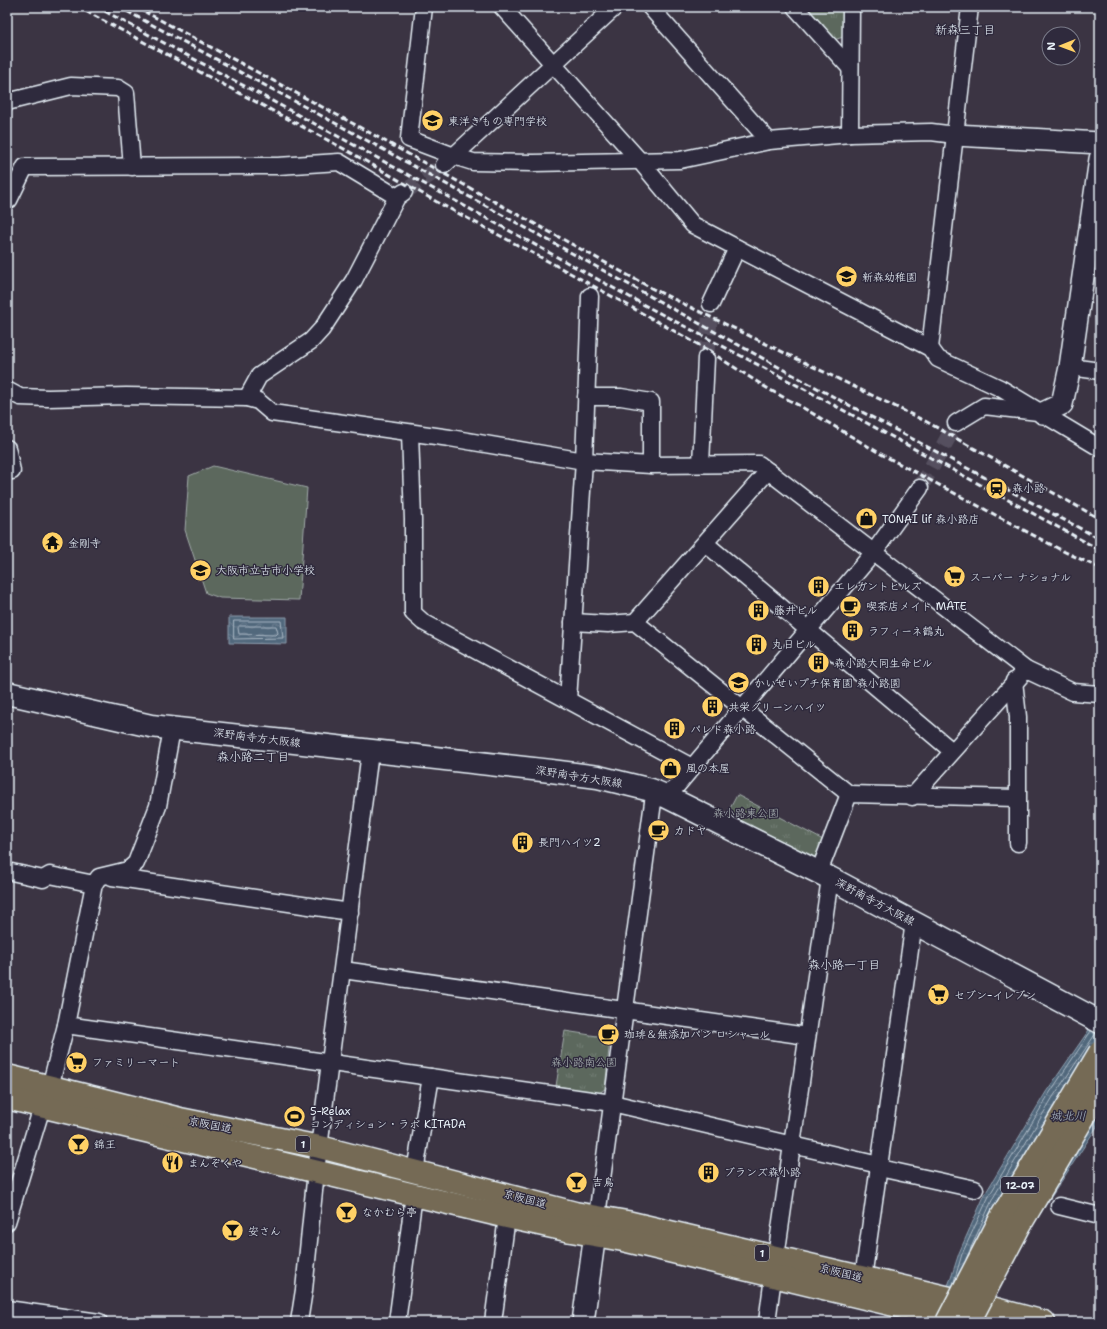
<svg xmlns="http://www.w3.org/2000/svg" width="1107" height="1329" viewBox="0 0 1107 1329" font-family="'Shantell Sans','Klee One',sans-serif">
<style>
.green{fill:#5c685d;stroke:#a2acaa}
.park{fill:url(#park-tufts);stroke:#a2acaa}
.water{fill:url(#water-waves);stroke:#8d9eae}
.lines{fill:none;stroke-linecap:round;stroke-linejoin:round}
.shore{stroke:#acbac6;stroke-width:1}
.minor-tunnel{stroke:#55505e;stroke-width:16;stroke-dasharray:16 8;stroke-linecap:butt}
.minor-casing{stroke:#e8f1f8;stroke-width:19}
.tertiary-casing{stroke:#e8f1f8;stroke-width:24}
.secondary-casing{stroke:#e8f1f8;stroke-width:25}
.trunk-casing{stroke:#e8f1f8;stroke-width:25}
.minor{stroke:#2f2a3d;stroke-width:16}
.tertiary{stroke:#2f2a3d;stroke-width:21}
.secondary{stroke:#2f2a3d;stroke-width:22}
.trunk{stroke:#746b55;stroke-width:22}
.rail{stroke:#e8f1f8;stroke-width:3;stroke-dasharray:6 3;stroke-linecap:butt}
.motorway-bridge-casing{stroke:#e8f1f8;stroke-width:25;stroke-linecap:butt}
.motorway-bridge{stroke:#746b55;stroke-width:22}
.labels{text-anchor:middle;dominant-baseline:central;stroke-width:3;stroke-linejoin:round;paint-order:stroke}
.shield{fill:#2f2a3d;stroke:#b0b5c0;stroke-width:1}
.shield-label{font-size:10px;font-weight:bold;fill:#e8f1f8}
.poi-label{font-size:11px;fill:#e8f1f8;stroke:#2f2a3d;text-anchor:start}
.street-label{font-size:11px;fill:#e8f1f8;stroke:#2f2a3d}
.park-label{font-size:11px;fill:#b0baba;stroke:#2f2a3d}
.neighbourhood-label{font-size:12px;fill:#e8f1f8;stroke:#2f2a3d}
.water-label{font-size:12px;font-style:italic;fill:#acbac6;stroke:#2f2a3d}
</style>
<defs>
<pattern id="park-tufts" width="24" height="20" patternUnits="userSpaceOnUse"><rect width="24" height="20" fill="#5c685d"/><path d="M3 7l-1-3M5 7V3M7 7l1-3M15 17l-1-3M17 17v-4M19 17l1-3" fill="none" stroke="#737e75"/></pattern>
<pattern id="water-waves" width="16" height="10" patternUnits="userSpaceOnUse"><rect width="16" height="10" fill="#51677c"/><path d="M0 5q4-4 8 0t8 0" fill="none" stroke="#6a7d8f"/></pattern>
</defs>
<rect width="100%" height="100%" fill="#3b3443"/>
<filter id="ink" filterUnits="userSpaceOnUse"><feTurbulence type="fractalNoise" baseFrequency=".025" numOctaves="2"/><feDisplacementMap in="SourceGraphic" scale="8" xChannelSelector="R" yChannelSelector="G"/><feConvolveMatrix kernelMatrix="1 2 1 2 8 2 1 2 1" color-interpolation-filters="sRGB"/></filter>
<g filter="url(#ink)">
<!-- green -->
<path class="green" d="M 213,466 L 307,488 L 299,600 L 220,598 L 206,593 L 185,530 L 189,476 Z"/>
<!-- park -->
<g class="park">
<path d="M 805,7 L 843,7 L 843,37 L 834,40 Z"/>
<path d="M 737,795 L 825,841 L 820,856 L 814,859 L 726,816 Z"/>
<path d="M 565,1031 L 610,1038 L 605,1089 L 599,1093 L 556,1086 Z"/>
</g>
<!-- water -->
<g class="water">
<path d="M 229,617 L 287,617 L 287,644 L 229,643 Z"/>
<path d="M 1100,1014 L 1100,1122 L 1012,1257 L 984,1322 L 933,1322 L 951,1278 L 959,1253 L 985,1194 L 1046,1092 Z"/>
</g>
<g class="lines">
<!-- shore -->
<g class="shore">
<path d="M 234,621 L 281,621 L 283,638 L 234,639 Z"/>
<path d="M 240,626 L 276,626 L 278,633 L 276,635 L 239,634 L 238,628 Z"/>
<path d="M 966,1259 L 993,1198 L 1053,1097 L 1096,1033"/>
<path d="M 953,1285 L 962,1254 L 989,1196 L 1049,1094 L 1091,1031"/>
</g>
<!-- minor-tunnel -->
<g class="minor-tunnel">
<path d="M 404,192 L 444,165"/>
<path d="M 706,358 L 711,304"/>
<path d="M 920,488 L 956,423"/>
</g>
<defs>
<g id="minor">
<path d="M 424,7 L 409,139 L 454,156 L 473,162 L 534,163 L 680,160 L 769,141 L 850,134 L 931,132 L 955,135"/>
<path d="M 502,7 L 640,161 L 693,225 L 930,348 L 938,359 L 1000,388 L 1100,448"/>
<path d="M 650,7 L 769,141"/>
<path d="M 795,7 L 850,68"/>
<path d="M 7,102 L 71,86 L 118,88 L 126,93 L 132,167"/>
<path d="M 850,134 L 851,7"/>
<path d="M 444,165 L 615,7"/>
<path d="M 9,200 L 25,167 L 278,166 L 339,162 L 397,197"/>
<path d="M 711,304 L 737,248"/>
<path d="M 930,348 L 970,7"/>
<path d="M 1070,367 L 1100,371"/>
<path d="M 7,390 L 20,397 L 48,398 L 126,396 L 247,398 L 258,401 L 272,413 L 450,438 L 584,461 L 651,465 L 759,464 L 1026,670 L 1073,692 L 1100,694"/>
<path d="M 586,397 L 621,397 L 651,402 L 651,465"/>
<path d="M 247,398 L 259,376 L 311,341 L 322,329 L 354,280 L 397,197 L 404,192"/>
<path d="M 956,423 L 984,406 L 1038,412"/>
<path d="M 410,433 L 413,520 L 413,613 L 423,622 L 692,767"/>
<path d="M 7,448 L 12,471"/>
<path d="M 701,464 L 706,358"/>
<path d="M 705,543 L 952,751"/>
<path d="M 573,622 L 608,624 L 635,622 L 849,794"/>
<path d="M 635,622 L 768,471"/>
<path d="M 1014,681 L 1018,717 L 1018,843"/>
<path d="M 568,700 L 584,461 L 590,296"/>
<path d="M 912,797 L 1026,670"/>
<path d="M 7,871 L 43,879 L 50,875 L 94,884"/>
<path d="M 819,872 L 849,794 L 1017,798"/>
<path d="M 112,877 L 350,912"/>
<path d="M 343,970 L 807,1036"/>
<path d="M 66,1025 L 612,1103 L 879,1165 L 884,1169 L 975,1189"/>
<path d="M 415,1171 L 431,1077"/>
<path d="M 1059,1206 L 1100,1216"/>
<path d="M 597,1216 L 653,802 L 674,789 L 874,552 L 920,488"/>
<path d="M 7,1222 L 42,1107 L 50,1087 L 66,1025 L 94,884 L 99,877 L 128,870 L 136,863 L 158,806 L 172,729"/>
<path d="M 776,1257 L 830,878"/>
<path d="M 863,1278 L 914,922"/>
<path d="M 7,1309 L 99,1322"/>
<path d="M 299,1322 L 304,1290 L 316,1171 L 370,752"/>
<path d="M 397,1322 L 414,1195"/>
<path d="M 493,1322 L 507,1217"/>
<path d="M 767,1322 L 773,1277"/>
</g>
<g id="tertiary">
<path d="M 955,135 L 1100,143"/>
<path d="M 1043,413 L 1062,404 L 1070,367 L 1100,159"/>
<path d="M 583,1322 L 597,1219"/>
</g>
<path id="secondary" d="M 7,693 L 151,726 L 551,771 L 598,777 L 651,790 L 663,795 L 830,878 L 1100,1022"/>
<g id="trunk">
<path d="M 7,1076 L 180,1119 L 320,1147 L 575,1213 L 627,1222 L 984,1306 L 1044,1322"/>
<path d="M 7,1098 L 507,1217 L 571,1231 L 623,1240 L 965,1322"/>
</g>
</defs>
<!-- minor casing -->
<use href="#minor" class="minor-casing"/>
<!-- tertiary casing -->
<use href="#tertiary" class="tertiary-casing"/>
<!-- secondary casing -->
<use href="#secondary" class="secondary-casing"/>
<!-- trunk casing -->
<use href="#trunk" class="trunk-casing"/>
<!-- minor -->
<use href="#minor" class="minor"/>
<!-- tertiary -->
<use href="#tertiary" class="tertiary"/>
<!-- secondary -->
<use href="#secondary" class="secondary"/>
<!-- trunk -->
<use href="#trunk" class="trunk"/>
<!-- rail -->
<g class="rail">
<path d="M 78,7 L 348,151 L 437,202 L 570,273 L 701,346 L 770,390 L 800,406 L 881,454 L 1063,551 L 1100,568"/>
<path d="M 97,7 L 343,139 L 646,306 L 808,391 L 1100,550"/>
<path d="M 119,7 L 348,130 L 804,381 L 1100,539"/>
<path d="M 136,7 L 352,123 L 653,289 L 927,422 L 1100,519"/>
</g>
<defs>
<g id="motorway-bridge">
<path d="M 947,1322 L 1002,1216 L 1100,1052"/>
<path d="M 969,1322 L 1020,1225 L 1100,1090"/>
</g>
</defs>
<!-- motorway-bridge casing -->
<use href="#motorway-bridge" class="motorway-bridge-casing"/>
<!-- motorway-bridge -->
<use href="#motorway-bridge" class="motorway-bridge"/>
</g>
</g>
<!-- icons -->
<defs>
<symbol id="university-disc" viewBox="-11 -11 22 22"><circle r="9.5" fill="#ffd166" stroke="#2f2a3d"/><path d="M0-5L7-2L0 1L-7-2ZM-4 1L0 2.5L4 1V4Q0 6-4 4Z" fill="#111"/></symbol>
<symbol id="school-disc" viewBox="-11 -11 22 22"><circle r="9.5" fill="#ffd166" stroke="#2f2a3d"/><path d="M0-5L7-2L0 1L-7-2ZM-4 1L0 2.5L4 1V4Q0 6-4 4Z" fill="#111"/></symbol>
<symbol id="station-disc" viewBox="-11 -11 22 22"><circle r="9.5" fill="#ffd166" stroke="#2f2a3d"/><path d="M-3-6H3Q5-6 5-4V2Q5 4 3 4L4.5 6H3L1.5 4h-3L-3 6H-4.5L-3 4Q-5 4-5 2V-4Q-5-6-3-6ZM-3.5-4v3h7v-3ZM-3.5 1v1.5H-2V1ZM2 1v1.5H3.5V1Z" fill="#111"/></symbol>
<symbol id="shop-disc" viewBox="-11 -11 22 22"><circle r="9.5" fill="#ffd166" stroke="#2f2a3d"/><path d="M-5-2.5h2.3a2.7 3.5 0 0 1 5.4 0H5L5.5 6h-11ZM-1.5-2.5h3a1.5 2.3 0 0 0-3 0Z" fill="#111"/></symbol>
<symbol id="temple-disc" viewBox="-11 -11 22 22"><circle r="9.5" fill="#ffd166" stroke="#2f2a3d"/><path d="M0-6L5-2H3V0L6.5 2.5H4V6H1.5V3h-3V6H-4V2.5H-6.5L-3 0V-2H-5Z" fill="#111"/></symbol>
<symbol id="supermarket-disc" viewBox="-11 -11 22 22"><circle r="9.5" fill="#ffd166" stroke="#2f2a3d"/><path d="M-6-5.5h2.5l.6 2H6L4.5 2H-2.5L-4.4-4H-6ZM-1.5 3.2a1.3 1.3 0 1 0 .1 0ZM3 3.2a1.3 1.3 0 1 0 .1 0Z" fill="#111"/></symbol>
<symbol id="building-disc" viewBox="-11 -11 22 22"><circle r="9.5" fill="#ffd166" stroke="#2f2a3d"/><path d="M-4-6H4V6H1V3H-1V6H-4ZM-2.5-4.3h1.7v1.8h-1.7ZM.8-4.3h1.7v1.8H.8ZM-2.5-1h1.7V.8h-1.7ZM.8-1h1.7V.8H.8Z" fill="#111"/></symbol>
<symbol id="cafe-disc" viewBox="-11 -11 22 22"><circle r="9.5" fill="#ffd166" stroke="#2f2a3d"/><path d="M-5.5-4.5H6V0H3Q3 3.5 0 3.5H-2.5Q-5.5 3.5-5.5 0ZM3-3.2v2h1.7v-2ZM-6 4.5H4V6H-6Z" fill="#111"/></symbol>
<symbol id="stadium-disc" viewBox="-11 -11 22 22"><circle r="9.5" fill="#ffd166" stroke="#2f2a3d"/><path d="M0-5a6.5 5 0 1 0 0 10a6.5 5 0 1 0 0-10ZM-3.5-1.8h7v3.6h-7Z" fill="#111"/></symbol>
<symbol id="bar-disc" viewBox="-11 -11 22 22"><circle r="9.5" fill="#ffd166" stroke="#2f2a3d"/><path d="M-6-5H6L.8 .8V4.5H3.5V6h-7V4.5H-.8V.8Z" fill="#111"/></symbol>
<symbol id="restaurant-disc" viewBox="-11 -11 22 22"><circle r="9.5" fill="#ffd166" stroke="#2f2a3d"/><path d="M-5-6h1v4h1v-4h1v4h1v-4h1v5L-1.5 .5V6h-2V.5L-5-1ZM5-6V6H3V1.5H1.5Q1.5-4 5-6Z" fill="#111"/></symbol>
</defs>
<g fill-rule="evenodd">
<use href="#university-disc" x="420" y="108" width="25" height="25"/>
<use href="#school-disc" x="834" y="264" width="25" height="25"/>
<use href="#station-disc" x="984" y="476" width="25" height="25"/>
<use href="#shop-disc" x="854" y="506" width="25" height="25"/>
<use href="#temple-disc" x="40" y="530" width="25" height="25"/>
<use href="#school-disc" x="188" y="558" width="25" height="25"/>
<use href="#supermarket-disc" x="942" y="564" width="25" height="25"/>
<use href="#building-disc" x="806" y="574" width="25" height="25"/>
<use href="#cafe-disc" x="838" y="594" width="25" height="25"/>
<use href="#building-disc" x="746" y="598" width="25" height="25"/>
<use href="#building-disc" x="840" y="618" width="25" height="25"/>
<use href="#building-disc" x="744" y="632" width="25" height="25"/>
<use href="#building-disc" x="806" y="650" width="25" height="25"/>
<use href="#school-disc" x="726" y="670" width="25" height="25"/>
<use href="#building-disc" x="700" y="694" width="25" height="25"/>
<use href="#building-disc" x="662" y="716" width="25" height="25"/>
<use href="#shop-disc" x="658" y="756" width="25" height="25"/>
<use href="#cafe-disc" x="646" y="818" width="25" height="25"/>
<use href="#building-disc" x="510" y="830" width="25" height="25"/>
<use href="#supermarket-disc" x="926" y="982" width="25" height="25"/>
<use href="#cafe-disc" x="596" y="1022" width="25" height="25"/>
<use href="#supermarket-disc" x="64" y="1050" width="25" height="25"/>
<use href="#stadium-disc" x="282" y="1104" width="25" height="25"/>
<use href="#bar-disc" x="66" y="1132" width="25" height="25"/>
<use href="#restaurant-disc" x="160" y="1150" width="25" height="25"/>
<use href="#building-disc" x="696" y="1160" width="25" height="25"/>
<use href="#bar-disc" x="564" y="1170" width="25" height="25"/>
<use href="#bar-disc" x="334" y="1200" width="25" height="25"/>
<use href="#bar-disc" x="220" y="1218" width="25" height="25"/>
</g>
<g class="labels">
<!-- shield labels -->
<g class="shield">
<rect x="296" y="1136" width="14" height="16" rx="3"/>
<rect x="1001" y="1177" width="38" height="16" rx="3"/>
<rect x="755" y="1245" width="14" height="16" rx="3"/>
</g>
<g class="shield-label">
<text x="303" y="1144">1</text>
<text x="1020" y="1185">12-07</text>
<text x="762" y="1253">1</text>
</g>
<!-- poi labels -->
<g class="poi-label">
<text x="448" y="121">東洋きもの専門学校</text>
<text x="862" y="277">新森幼稚園</text>
<text x="1012" y="488">森小路</text>
<text x="882" y="519">TONAI lif 森小路店</text>
<text x="68" y="543">金剛寺</text>
<text x="216" y="570">大阪市立古市小学校</text>
<text x="970" y="577">スーパー ナショナル</text>
<text x="834" y="586">エレガントヒルズ</text>
<text x="866" y="606">喫茶店メイト MATE</text>
<text x="774" y="610">藤井ビル</text>
<text x="868" y="631">ラフィーネ鶴丸</text>
<text x="772" y="644">丸日ビル</text>
<text x="834" y="663">森小路大同生命ビル</text>
<text x="754" y="683">かいせいプチ保育園 森小路園</text>
<text x="728" y="707">共栄グリーンハイツ</text>
<text x="690" y="729">パレド森小路</text>
<text x="686" y="768">風の本屋</text>
<text x="674" y="830">カドヤ</text>
<text x="538" y="842">長門ハイツ2</text>
<text x="954" y="995">セブン-イレブン</text>
<text x="624" y="1034">珈琲＆無添加パン ロシャール</text>
<text x="92" y="1062">ファミリーマート</text>
<text x="310" y="1111">5-Relax<tspan x="310" dy="13">コンディション・ラボ KITADA</tspan></text>
<text x="94" y="1144">錦王</text>
<text x="188" y="1163">まんぞくや</text>
<text x="724" y="1172">ブランズ森小路</text>
<text x="592" y="1182">吉鳥</text>
<text x="362" y="1212">なかむら亭</text>
<text x="248" y="1231">安さん</text>
</g>
<!-- street labels -->
<g class="street-label">
<text transform="translate(257 738) rotate(7)">深野南寺方大阪線</text>
<text transform="translate(579 777) rotate(9)">深野南寺方大阪線</text>
<text transform="translate(875 902) rotate(28)">深野南寺方大阪線</text>
<text transform="translate(210 1125) rotate(11)">京阪国道</text>
<text transform="translate(525 1199) rotate(15)">京阪国道</text>
<text transform="translate(841 1273) rotate(14)">京阪国道</text>
</g>
<!-- park labels -->
<g class="park-label">
<text x="746" y="813">森小路東公園</text>
<text x="584" y="1062">森小路南公園</text>
</g>
<!-- neighbourhood labels -->
<g class="neighbourhood-label">
<text x="965" y="30">新森三丁目</text>
<text x="253" y="757">森小路二丁目</text>
<text x="844" y="965">森小路一丁目</text>
</g>
<!-- water labels -->
<g class="water-label">
<text x="1068" y="1116">城北川</text>
</g>
</g>
<!-- margin -->
<rect width="1107" height="1329" fill="none" stroke="#2f2a3d" stroke-width="24"/>
<rect x="12" y="12" width="1083" height="1305" fill="none" stroke="#e8f1f8" stroke-width="1.5" filter="url(#ink)"/>
<!-- north arrow -->
<g transform="translate(1061 46) rotate(269)"><circle r="19" fill="#2f2a3d" stroke="#797a88"/>
<path d="M0-3L7 15L0 10L-7 15Z" fill="#ffd166"/>
<text y="-6" font-size="11" font-weight="bold" text-anchor="middle" fill="#e8f1f8">N</text>
</g>
</svg>
